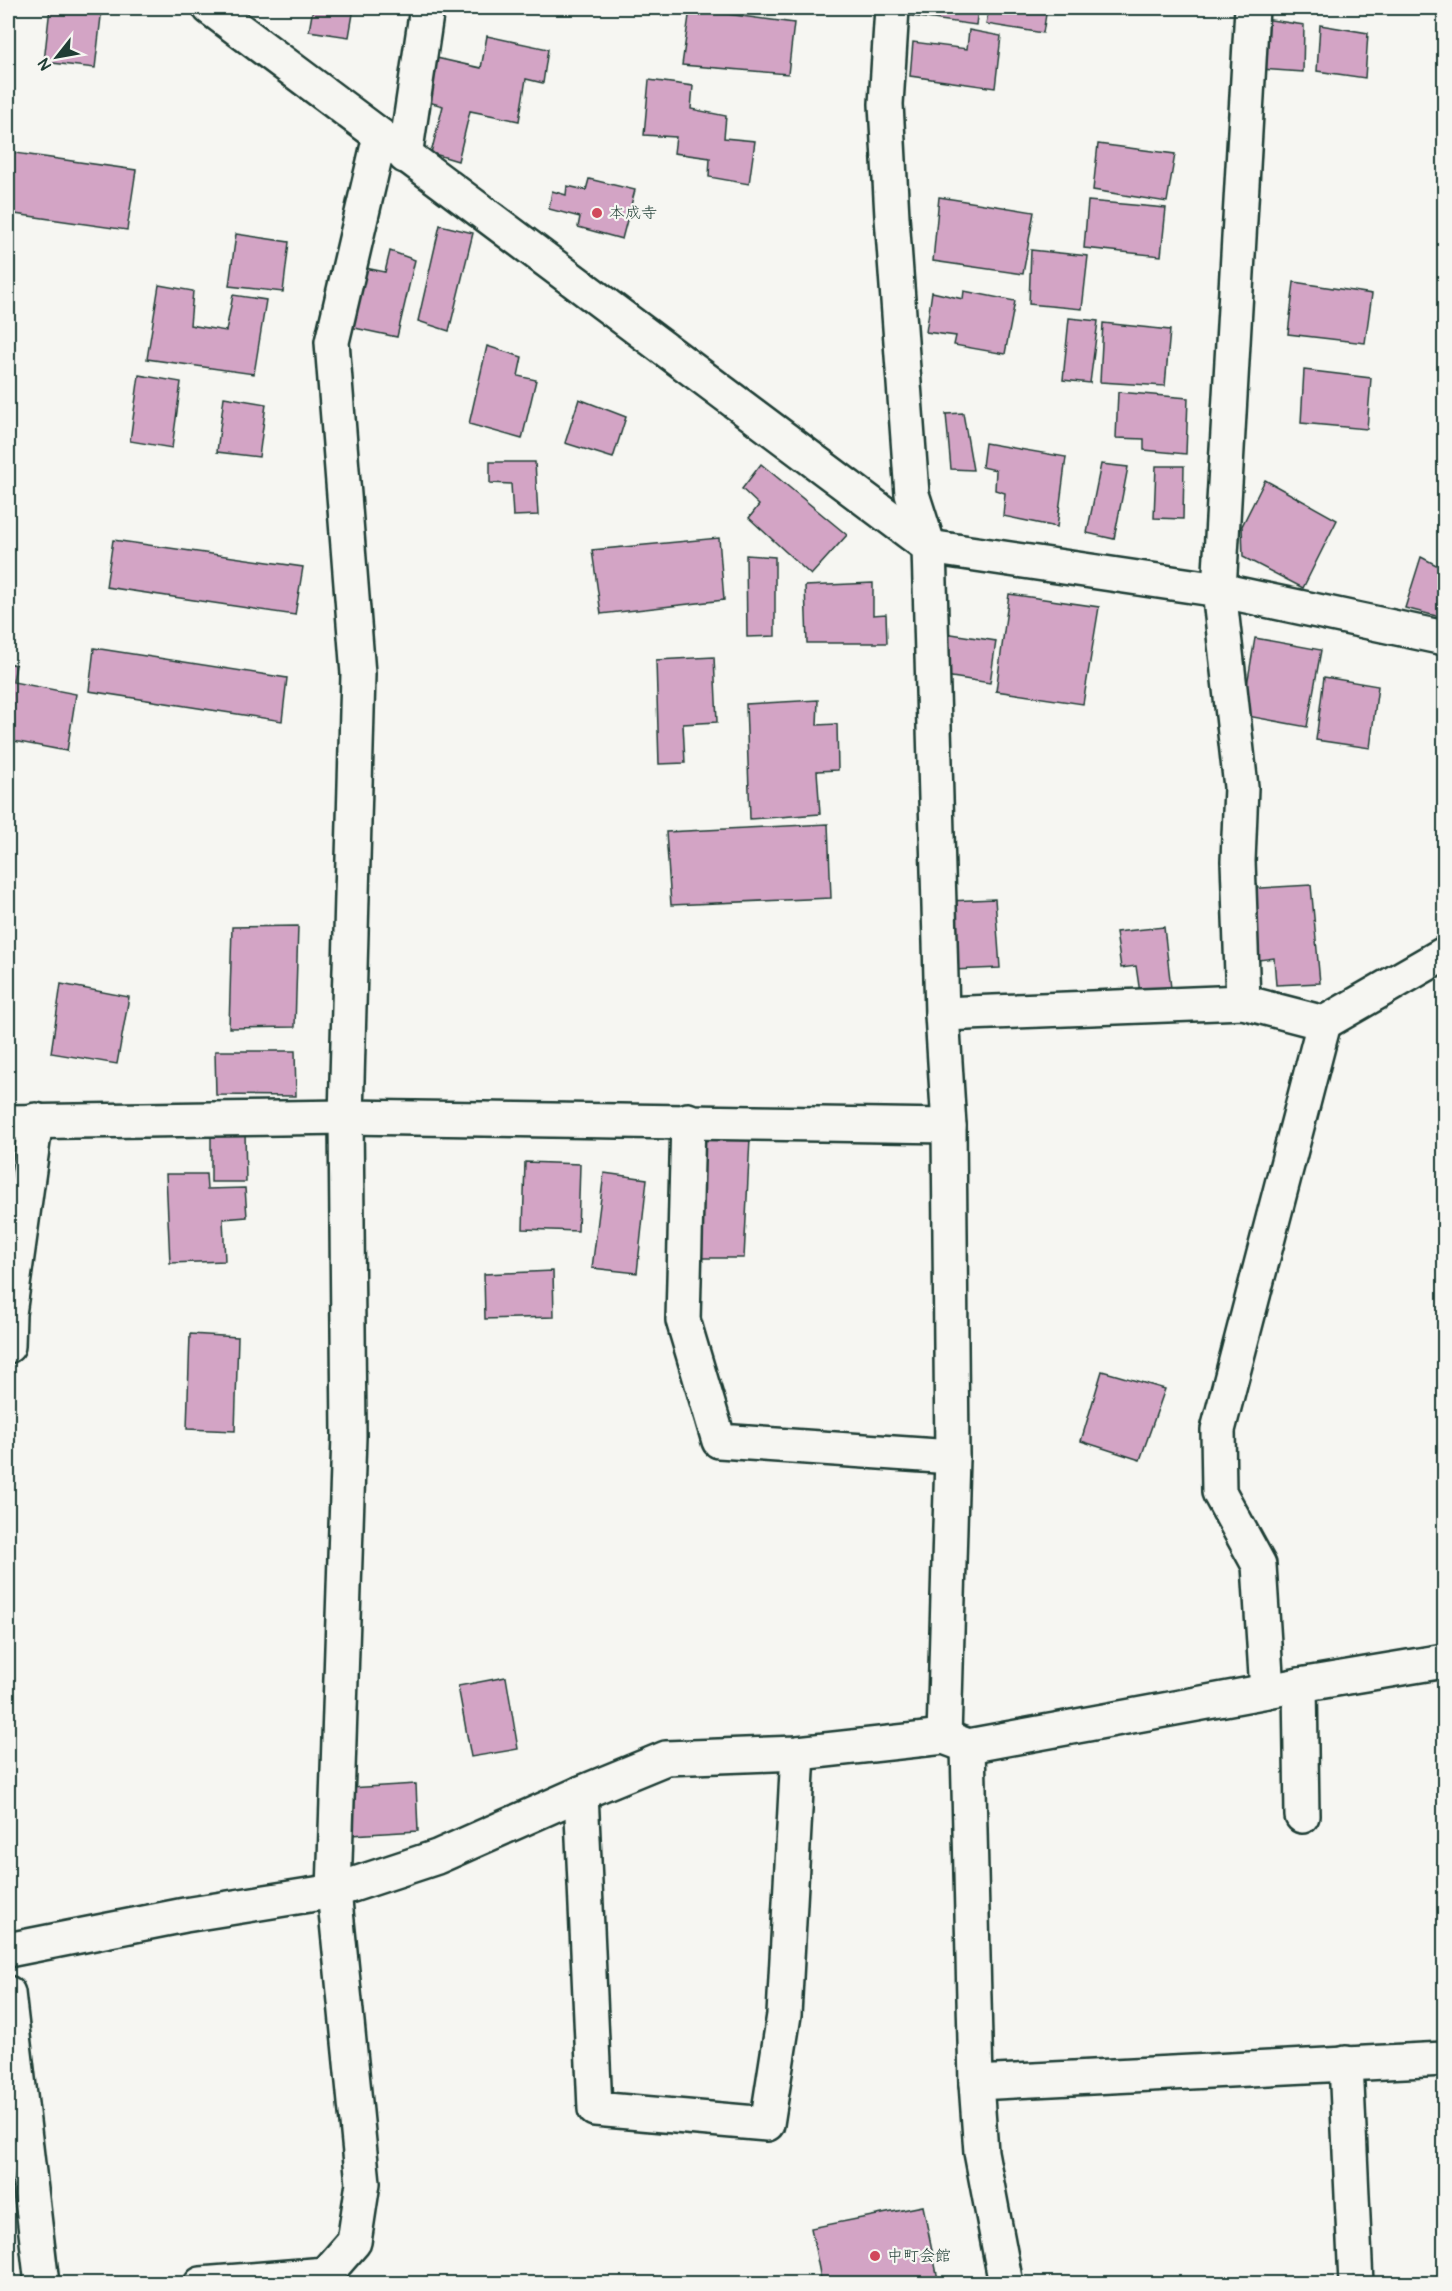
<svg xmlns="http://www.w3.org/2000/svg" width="1452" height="2291" viewBox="0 0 1452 2291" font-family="Pangolin,'Klee One',sans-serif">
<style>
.building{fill:#d3a4c5;stroke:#1f3d34;stroke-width:1.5}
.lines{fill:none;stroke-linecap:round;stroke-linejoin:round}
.minor-casing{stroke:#1f3d34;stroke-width:38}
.minor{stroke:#f6f6f2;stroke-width:33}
.poi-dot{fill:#d1495b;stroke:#f6f6f2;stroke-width:2}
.labels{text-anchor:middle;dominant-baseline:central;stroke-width:4.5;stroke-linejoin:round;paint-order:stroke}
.poi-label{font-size:16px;fill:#1f3d34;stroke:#f6f6f2;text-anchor:start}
</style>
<rect width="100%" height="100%" fill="#f6f6f2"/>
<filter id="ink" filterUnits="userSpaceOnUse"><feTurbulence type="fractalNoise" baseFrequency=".0167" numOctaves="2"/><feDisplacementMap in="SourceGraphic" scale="12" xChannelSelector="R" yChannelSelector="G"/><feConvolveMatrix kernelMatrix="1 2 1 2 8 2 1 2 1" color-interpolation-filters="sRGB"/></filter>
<g filter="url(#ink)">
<!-- building -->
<g class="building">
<path d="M 50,8 L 102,8 L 95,68 L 44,62 Z"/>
<path d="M 313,8 L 354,8 L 349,37 L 309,31 Z"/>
<path d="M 897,8 L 978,8 L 976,25 L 897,14 Z"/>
<path d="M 989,8 L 1047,8 L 1043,33 L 986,24 Z"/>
<path d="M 690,9 L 794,23 L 788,74 L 682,65 Z"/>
<path d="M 1264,19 L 1304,25 L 1303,72 L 1260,69 Z"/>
<path d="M 1320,25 L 1368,33 L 1365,78 L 1317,71 Z"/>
<path d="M 969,30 L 1001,36 L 995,88 L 910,76 L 913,42 L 967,49 Z"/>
<path d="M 487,36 L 548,49 L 543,83 L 526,79 L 519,121 L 470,111 L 458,161 L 431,153 L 443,106 L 425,101 L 432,57 L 481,68 Z"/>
<path d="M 649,80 L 693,86 L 691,109 L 726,116 L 724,138 L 755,141 L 749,184 L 709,177 L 710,158 L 674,153 L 676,137 L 644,135 Z"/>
<path d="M 1098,144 L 1175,154 L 1167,202 L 1093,190 Z"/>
<path d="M 8,152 L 136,170 L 127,230 L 8,213 Z"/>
<path d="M 589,179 L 635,190 L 622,239 L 578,227 L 580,217 L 549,209 L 552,191 L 566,195 L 567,186 L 586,190 Z"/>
<path d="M 939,197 L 1034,212 L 1023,274 L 933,261 Z"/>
<path d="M 1088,201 L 1166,208 L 1161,256 L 1084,248 Z"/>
<path d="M 440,225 L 473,233 L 449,331 L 418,321 Z"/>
<path d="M 236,234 L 289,242 L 283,292 L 229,286 Z"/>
<path d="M 1031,250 L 1088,256 L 1082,309 L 1029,304 Z"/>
<path d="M 390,251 L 415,260 L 397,337 L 345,326 L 360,267 L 385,272 Z"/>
<path d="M 1294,282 L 1372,294 L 1365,343 L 1288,334 Z"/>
<path d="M 159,285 L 193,291 L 190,325 L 226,331 L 233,295 L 266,300 L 254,374 L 147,359 Z"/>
<path d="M 964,291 L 1015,301 L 1005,354 L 954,345 L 956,336 L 926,332 L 932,292 L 963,299 Z"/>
<path d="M 1069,318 L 1098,321 L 1090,383 L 1063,380 Z"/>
<path d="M 1103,323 L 1170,330 L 1165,386 L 1100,382 Z"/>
<path d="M 487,346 L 522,357 L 518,376 L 536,380 L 522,439 L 469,424 Z"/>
<path d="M 1304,370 L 1371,378 L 1367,429 L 1301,423 Z"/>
<path d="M 139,375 L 181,382 L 172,448 L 130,441 Z"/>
<path d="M 1118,392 L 1188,398 L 1186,454 L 1144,450 L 1144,439 L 1116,438 Z"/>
<path d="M 224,397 L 266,404 L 259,457 L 217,452 Z"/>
<path d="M 579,399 L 626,417 L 613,458 L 565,443 Z"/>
<path d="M 963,413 L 973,470 L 951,469 L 946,414 Z"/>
<path d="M 985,443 L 1066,457 L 1057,527 L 1003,516 L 1005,493 L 995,490 L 996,470 L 982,467 Z"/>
<path d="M 490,462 L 535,462 L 538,515 L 513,516 L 511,484 L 490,483 Z"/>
<path d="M 761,464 L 847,535 L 811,575 L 749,518 L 759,505 L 742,489 Z"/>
<path d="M 1101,464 L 1128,467 L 1114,539 L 1087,533 Z"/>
<path d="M 1156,466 L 1184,466 L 1183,519 L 1154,518 Z"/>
<path d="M 1265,480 L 1337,520 L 1303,588 L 1243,557 L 1242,526 Z"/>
<path d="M 719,538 L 724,600 L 601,614 L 592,550 Z"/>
<path d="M 113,540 L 303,567 L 295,615 L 106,587 Z"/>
<path d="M 746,555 L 775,557 L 775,636 L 747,637 Z"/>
<path d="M 1421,557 L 1444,569 L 1444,618 L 1405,608 Z"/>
<path d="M 873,583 L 873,615 L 886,614 L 887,643 L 807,643 L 805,586 Z"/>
<path d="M 1009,594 L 1099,607 L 1083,704 L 996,691 Z"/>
<path d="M 945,633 L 996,641 L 990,683 L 939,675 Z"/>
<path d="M 1255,638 L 1321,650 L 1307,727 L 1242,715 Z"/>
<path d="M 94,648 L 287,678 L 282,721 L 89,691 Z"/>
<path d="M 714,657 L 717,722 L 683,724 L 685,763 L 659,764 L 656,660 Z"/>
<path d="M 8,663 L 16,665 L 13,682 L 76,694 L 67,751 L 8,740 Z"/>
<path d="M 1324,677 L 1378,686 L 1370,748 L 1316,740 Z"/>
<path d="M 818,700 L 817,725 L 837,724 L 838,770 L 817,771 L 820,814 L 750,819 L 746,704 Z"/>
<path d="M 828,824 L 831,898 L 671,905 L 666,832 Z"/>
<path d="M 1311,885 L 1320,983 L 1276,985 L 1274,958 L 1251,961 L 1244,889 Z"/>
<path d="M 995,899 L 1000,968 L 952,970 L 948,901 Z"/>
<path d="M 298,926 L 295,1027 L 229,1028 L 232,927 Z"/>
<path d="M 1164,927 L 1172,997 L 1141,1000 L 1136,966 L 1121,968 L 1116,932 Z"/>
<path d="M 61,984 L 129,997 L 117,1064 L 51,1053 Z"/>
<path d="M 215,1051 L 295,1051 L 296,1096 L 216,1095 Z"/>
<path d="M 211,1131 L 245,1131 L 246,1182 L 211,1182 Z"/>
<path d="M 704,1137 L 750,1138 L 744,1258 L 698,1258 Z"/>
<path d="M 525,1162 L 580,1164 L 578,1231 L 523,1229 Z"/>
<path d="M 604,1173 L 647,1179 L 637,1273 L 592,1268 Z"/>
<path d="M 166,1174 L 206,1174 L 207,1189 L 245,1188 L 247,1217 L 223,1219 L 225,1261 L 170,1263 Z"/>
<path d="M 553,1271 L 554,1317 L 485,1319 L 484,1274 Z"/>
<path d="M 190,1334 L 238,1337 L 235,1431 L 187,1429 Z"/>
<path d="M 1102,1371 L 1165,1389 L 1140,1460 L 1081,1441 Z"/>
<path d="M 506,1677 L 518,1749 L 471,1757 L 458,1686 Z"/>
<path d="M 416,1784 L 418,1831 L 351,1835 L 349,1788 Z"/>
<path d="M 8,2166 L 10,2218 L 8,2218 Z"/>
<path d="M 923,2206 L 939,2284 L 822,2284 L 811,2228 Z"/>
</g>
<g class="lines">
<defs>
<g id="minor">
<path d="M 210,8 L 929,547 L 1219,590 L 1444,638"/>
<path d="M 892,8 L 886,104 L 892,217 L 912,494 L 929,547 L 942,1014 L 949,1126 L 952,1457 L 944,1737"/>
<path d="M 405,156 L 427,8"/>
<path d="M 1243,1002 L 1238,861 L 1241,787 L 1219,590 L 1252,8"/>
<path d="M 942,1014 L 1243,1002 L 1324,1023 L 1444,954"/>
<path d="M 688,1120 L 683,1320 L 719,1441 L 952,1457"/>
<path d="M 8,1122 L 346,1117 L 949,1126"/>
<path d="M 8,1346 L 9,1314 L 36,1120"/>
<path d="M 1300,1685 L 1302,1816"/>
<path d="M 1267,1691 L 1259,1565 L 1219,1492 L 1218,1430 L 1324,1023"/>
<path d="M 968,1746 L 976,2083 L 981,2152 L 1006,2284"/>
<path d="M 581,1793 L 595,2109 L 767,2124 L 784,2015 L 798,1753"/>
<path d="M 8,1950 L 185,1915 L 334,1891 L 437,1857 L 581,1793 L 666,1758 L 798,1753 L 944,1737 L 968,1746 L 1300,1685 L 1444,1661"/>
<path d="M 8,1993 L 42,2284"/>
<path d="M 1346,2063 L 1356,2284"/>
<path d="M 976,2083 L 1444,2059"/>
<path d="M 201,2284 L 326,2274 L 354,2242 L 363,2183 L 334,1891 L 349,1436 L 346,1117 L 358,674 L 332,342 L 380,136"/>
</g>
</defs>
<!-- minor casing -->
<use href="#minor" class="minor-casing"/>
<!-- minor -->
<use href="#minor" class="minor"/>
</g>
</g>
<!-- markers -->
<g class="poi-dot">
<circle cx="597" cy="213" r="6"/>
<circle cx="875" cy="2256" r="6"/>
</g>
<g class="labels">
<!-- poi labels -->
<g class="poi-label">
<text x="609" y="213">本成寺</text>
<text x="887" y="2256">中町会館</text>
</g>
</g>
<!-- margin -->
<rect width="1452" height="2291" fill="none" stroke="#f6f6f2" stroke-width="30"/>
<rect x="15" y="15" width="1422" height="2261" fill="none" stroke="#1f3d34" stroke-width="2" filter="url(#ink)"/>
<!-- north arrow -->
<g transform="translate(57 57) rotate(239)" stroke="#f6f6f2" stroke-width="4.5" paint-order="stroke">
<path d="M0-4.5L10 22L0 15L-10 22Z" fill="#1f3d34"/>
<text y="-9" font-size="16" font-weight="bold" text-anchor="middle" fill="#1f3d34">N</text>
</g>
</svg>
